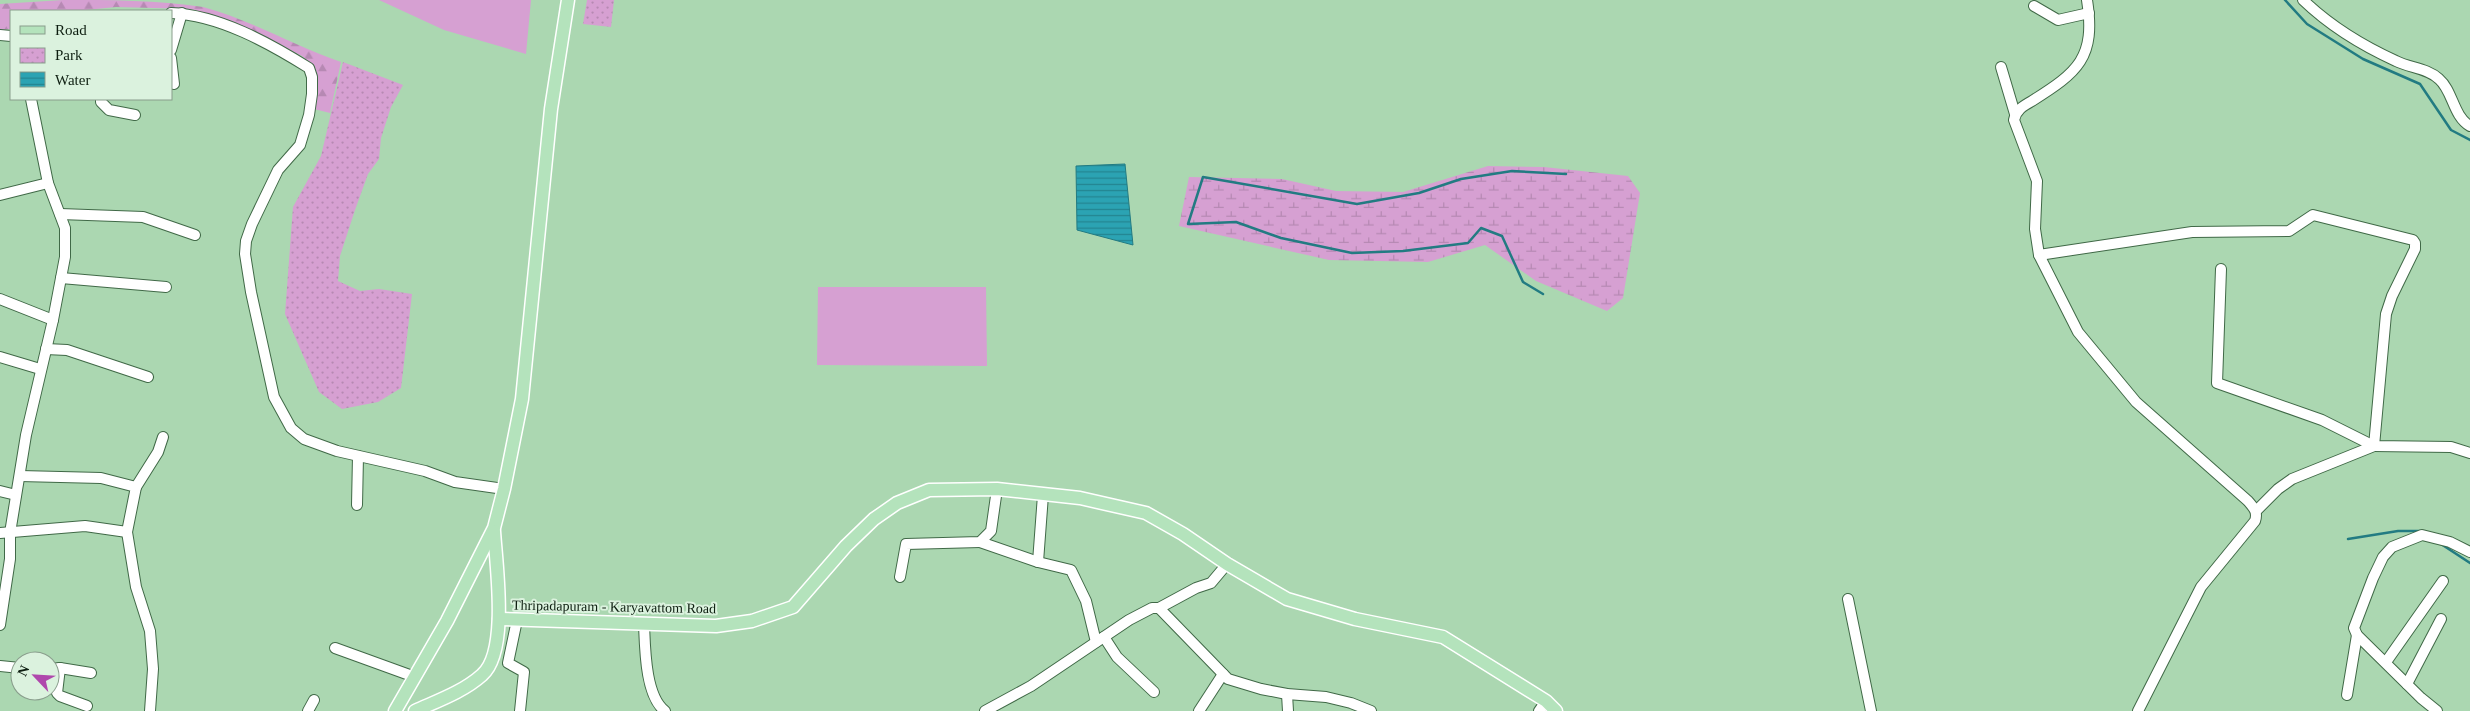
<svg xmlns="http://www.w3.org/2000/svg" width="2470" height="711" viewBox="0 0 2470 711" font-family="Georgia,serif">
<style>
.green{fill:#d6a0d2}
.forest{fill:url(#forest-firs)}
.wetland{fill:url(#wetland-marsh)}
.park{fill:url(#park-dots)}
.water{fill:url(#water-rules);stroke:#227b82}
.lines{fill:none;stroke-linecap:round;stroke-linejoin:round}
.stream{stroke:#227b82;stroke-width:2.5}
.minor-casing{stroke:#406947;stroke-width:12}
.major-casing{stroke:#fff;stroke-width:15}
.minor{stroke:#fff;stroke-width:10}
.major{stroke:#b4e3bc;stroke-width:12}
.labels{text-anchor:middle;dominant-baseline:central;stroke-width:4;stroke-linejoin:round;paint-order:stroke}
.street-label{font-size:14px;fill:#0d1e10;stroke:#dbf2de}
</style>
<defs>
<pattern id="forest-firs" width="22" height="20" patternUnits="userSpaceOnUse" patternTransform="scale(1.25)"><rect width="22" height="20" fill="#d6a0d2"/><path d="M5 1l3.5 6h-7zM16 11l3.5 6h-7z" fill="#b689b3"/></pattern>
<pattern id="wetland-marsh" width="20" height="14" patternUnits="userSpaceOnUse" patternTransform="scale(1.25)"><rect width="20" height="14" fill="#d6a0d2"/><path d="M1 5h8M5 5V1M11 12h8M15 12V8" fill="none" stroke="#b689b3"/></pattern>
<pattern id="park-dots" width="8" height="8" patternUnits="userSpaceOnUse" patternTransform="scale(1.25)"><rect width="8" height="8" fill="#d6a0d2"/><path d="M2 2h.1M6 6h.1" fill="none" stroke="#b689b3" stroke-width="1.8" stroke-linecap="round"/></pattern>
<pattern id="water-rules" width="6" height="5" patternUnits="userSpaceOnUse" patternTransform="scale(1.25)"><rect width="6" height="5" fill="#2ba3b3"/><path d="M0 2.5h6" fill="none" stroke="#238490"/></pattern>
</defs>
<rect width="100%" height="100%" fill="#abd7b1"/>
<!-- green -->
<g class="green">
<path d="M 379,0 L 531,0 L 526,54 L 444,30 Z"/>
<path d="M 818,287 L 986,287 L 987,366 L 817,365 Z"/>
</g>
<!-- forest -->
<path class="forest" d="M 63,0 C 109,0 158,0 203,7 C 251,20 295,46 341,62 L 330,113 L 314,109 C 317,86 323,72 302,56 L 230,21 L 191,9 L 116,7 L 76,11 L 11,11 L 11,29 L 0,30 L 0,4 Z"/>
<!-- wetland -->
<path class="wetland" d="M 1488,166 L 1544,167 L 1628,176 L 1640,193 L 1623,298 L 1607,311 L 1536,281 L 1485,245 L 1428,262 L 1329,260 L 1179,226 L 1189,177 L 1282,179 L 1336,191 L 1403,192 Z"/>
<!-- park -->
<g class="park">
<path d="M 587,0 L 614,0 L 611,27 L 583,24 Z"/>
<path d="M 343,62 L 403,85 L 391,107 L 381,138 L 379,159 L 368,174 L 355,210 L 340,256 L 338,281 L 360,291 L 379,289 L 412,294 L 401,388 L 378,402 L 342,409 L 319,392 L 285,314 L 293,207 L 321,156 Z"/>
</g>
<!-- water -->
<path class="water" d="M 1125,164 L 1133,245 L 1077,230 L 1076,166 Z"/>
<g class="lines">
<!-- stream -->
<g class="stream">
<path d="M 2285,0 L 2307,24 L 2363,59 L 2420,84 L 2451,130 L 2470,140"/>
<path d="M 1543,294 L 1523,282 L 1502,236 L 1481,228 L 1468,243 L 1403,251 L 1352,253 L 1281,238 L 1236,222 L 1188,224 L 1203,177 L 1357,204 L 1419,193 L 1461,179 L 1512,171 L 1566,174"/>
<path d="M 2348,539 L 2398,531 L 2420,531"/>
<path d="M 2441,544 L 2470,563"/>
</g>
<defs>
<g id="minor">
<path d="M 2087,0 C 2096,58 2078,72 2032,101 C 2023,106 2016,110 2014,120 L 2037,181 L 2035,229 L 2039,255 L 2078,332 L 2136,402 L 2248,501 C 2254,508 2258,512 2255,521 L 2201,587 L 2138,711"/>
<path d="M 2303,0 C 2330,26 2363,46 2396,61 C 2410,68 2427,68 2439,79 C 2453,91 2453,116 2470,126"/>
<path d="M 2034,6 L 2058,20 L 2089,13"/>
<path d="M 171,13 C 219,15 269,43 309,68 L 312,77 L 312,94 L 309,115 L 300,145 L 278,170 L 252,224 L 246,241 L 245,254 L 251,292 L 274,397 L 291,428 L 304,439 L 337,451 L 425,471 L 455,482 L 504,489"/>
<path d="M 0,35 L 11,36"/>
<path d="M 171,50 L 182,13"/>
<path d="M 171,58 L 174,84"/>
<path d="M 2001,67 L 2015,114"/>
<path d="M 101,99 L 101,102 L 109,110 L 135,115"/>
<path d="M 0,195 L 48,183"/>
<path d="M 60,214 L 143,217 L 195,235"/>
<path d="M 2039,255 L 2192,232 L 2289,231 L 2313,215 L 2413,240 L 2415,243 L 2415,249 L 2392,296 L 2386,314 L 2374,446 L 2451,447 L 2470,453"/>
<path d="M 2221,269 L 2217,383 L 2322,420 L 2374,446"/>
<path d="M 61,278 L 166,287"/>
<path d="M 0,299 L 53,320"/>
<path d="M 46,349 L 67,350 L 148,377"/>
<path d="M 0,357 L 40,369"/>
<path d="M 20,476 L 101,478 L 136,487 L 127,532 L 136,587 L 150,631 L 153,669 L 150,711"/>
<path d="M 136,487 L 158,452 L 163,437"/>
<path d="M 0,491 L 16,495"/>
<path d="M 357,505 L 358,456"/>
<path d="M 2256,511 L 2278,489 L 2292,479 L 2374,446"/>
<path d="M 0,533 L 85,526 L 127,532"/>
<path d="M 980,542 L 1038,562 L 1071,570 L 1086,601 L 1096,642"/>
<path d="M 1038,562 L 1043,495"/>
<path d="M 900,577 L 906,544 L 980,542 L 991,531 L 997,489"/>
<path d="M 1848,599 L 1871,711"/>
<path d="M 1159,608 L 1228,679 L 1261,689 L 1287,694 L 1326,697 L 1351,703 L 1371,711"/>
<path d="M 517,620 L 508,663 L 524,672 L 520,711"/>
<path d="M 644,624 C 645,647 645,696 665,711"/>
<path d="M 0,625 L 10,559 L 10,533 L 26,435 L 53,320 L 65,257 L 65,228 L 48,183 L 31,99"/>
<path d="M 1104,637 L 1117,657 L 1154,692"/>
<path d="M 335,648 L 415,677"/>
<path d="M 2386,662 L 2443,581"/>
<path d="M 0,666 L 20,668"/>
<path d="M 60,668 L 57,693 L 60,696 L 87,706"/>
<path d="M 50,669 L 60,668 L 91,673"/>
<path d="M 2407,684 L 2441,619"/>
<path d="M 1287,694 L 1288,711"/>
<path d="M 2347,695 L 2357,635"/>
<path d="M 308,711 L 314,700"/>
<path d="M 985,711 L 1031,686 L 1129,620 L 1152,608 L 1159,608 L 1196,588 L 1211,583 L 1227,564"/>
<path d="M 1199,711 L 1223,674"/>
<path d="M 1539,711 L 1546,701"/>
<path d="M 2437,711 L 2421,698 L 2357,635 L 2354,628 L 2373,578 L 2383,557 L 2392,547 L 2422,535 L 2450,542 L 2470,552"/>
</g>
<g id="major">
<path d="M 499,619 L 716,626 L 752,621 L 793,607 L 846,546 L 874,519 L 897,503 L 929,490 L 997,489 L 1080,498 L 1146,513 L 1183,534 L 1227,564 L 1287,599 L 1355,619 L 1443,637 L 1546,701 L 1556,711"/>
<path d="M 395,711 L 447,621 L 494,528 L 504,489 L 522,399 L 551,109 L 568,0"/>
<path d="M 415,711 C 437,701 463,692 482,675 C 509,652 496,564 494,531"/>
</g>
</defs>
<!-- minor casing -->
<use href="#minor" class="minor-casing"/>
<!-- major casing -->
<use href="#major" class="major-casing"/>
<!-- minor -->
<use href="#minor" class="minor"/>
<!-- major -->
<use href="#major" class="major"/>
</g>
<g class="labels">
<!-- street labels -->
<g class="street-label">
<text transform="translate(614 607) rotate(1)">Thripadapuram - Karyavattom Road</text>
</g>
</g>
<!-- legend -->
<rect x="10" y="10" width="162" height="90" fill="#dbf2de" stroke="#899d8c"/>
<rect x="20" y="26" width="25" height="8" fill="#b4e3bc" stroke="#899d8c"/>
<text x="55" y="35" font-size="15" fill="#0d1e10">Road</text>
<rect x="20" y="48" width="25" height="15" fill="url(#park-dots)" stroke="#899d8c"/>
<text x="55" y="60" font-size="15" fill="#0d1e10">Park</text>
<rect x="20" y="72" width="25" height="15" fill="url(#water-rules)" stroke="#899d8c"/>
<text x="55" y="85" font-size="15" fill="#0d1e10">Water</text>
<!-- north arrow -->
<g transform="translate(35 676) rotate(295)"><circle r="24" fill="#dbf2de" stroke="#899d8c"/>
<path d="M0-4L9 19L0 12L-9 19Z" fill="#af48ac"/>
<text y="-8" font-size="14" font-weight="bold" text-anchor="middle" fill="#0d1e10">N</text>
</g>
</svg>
